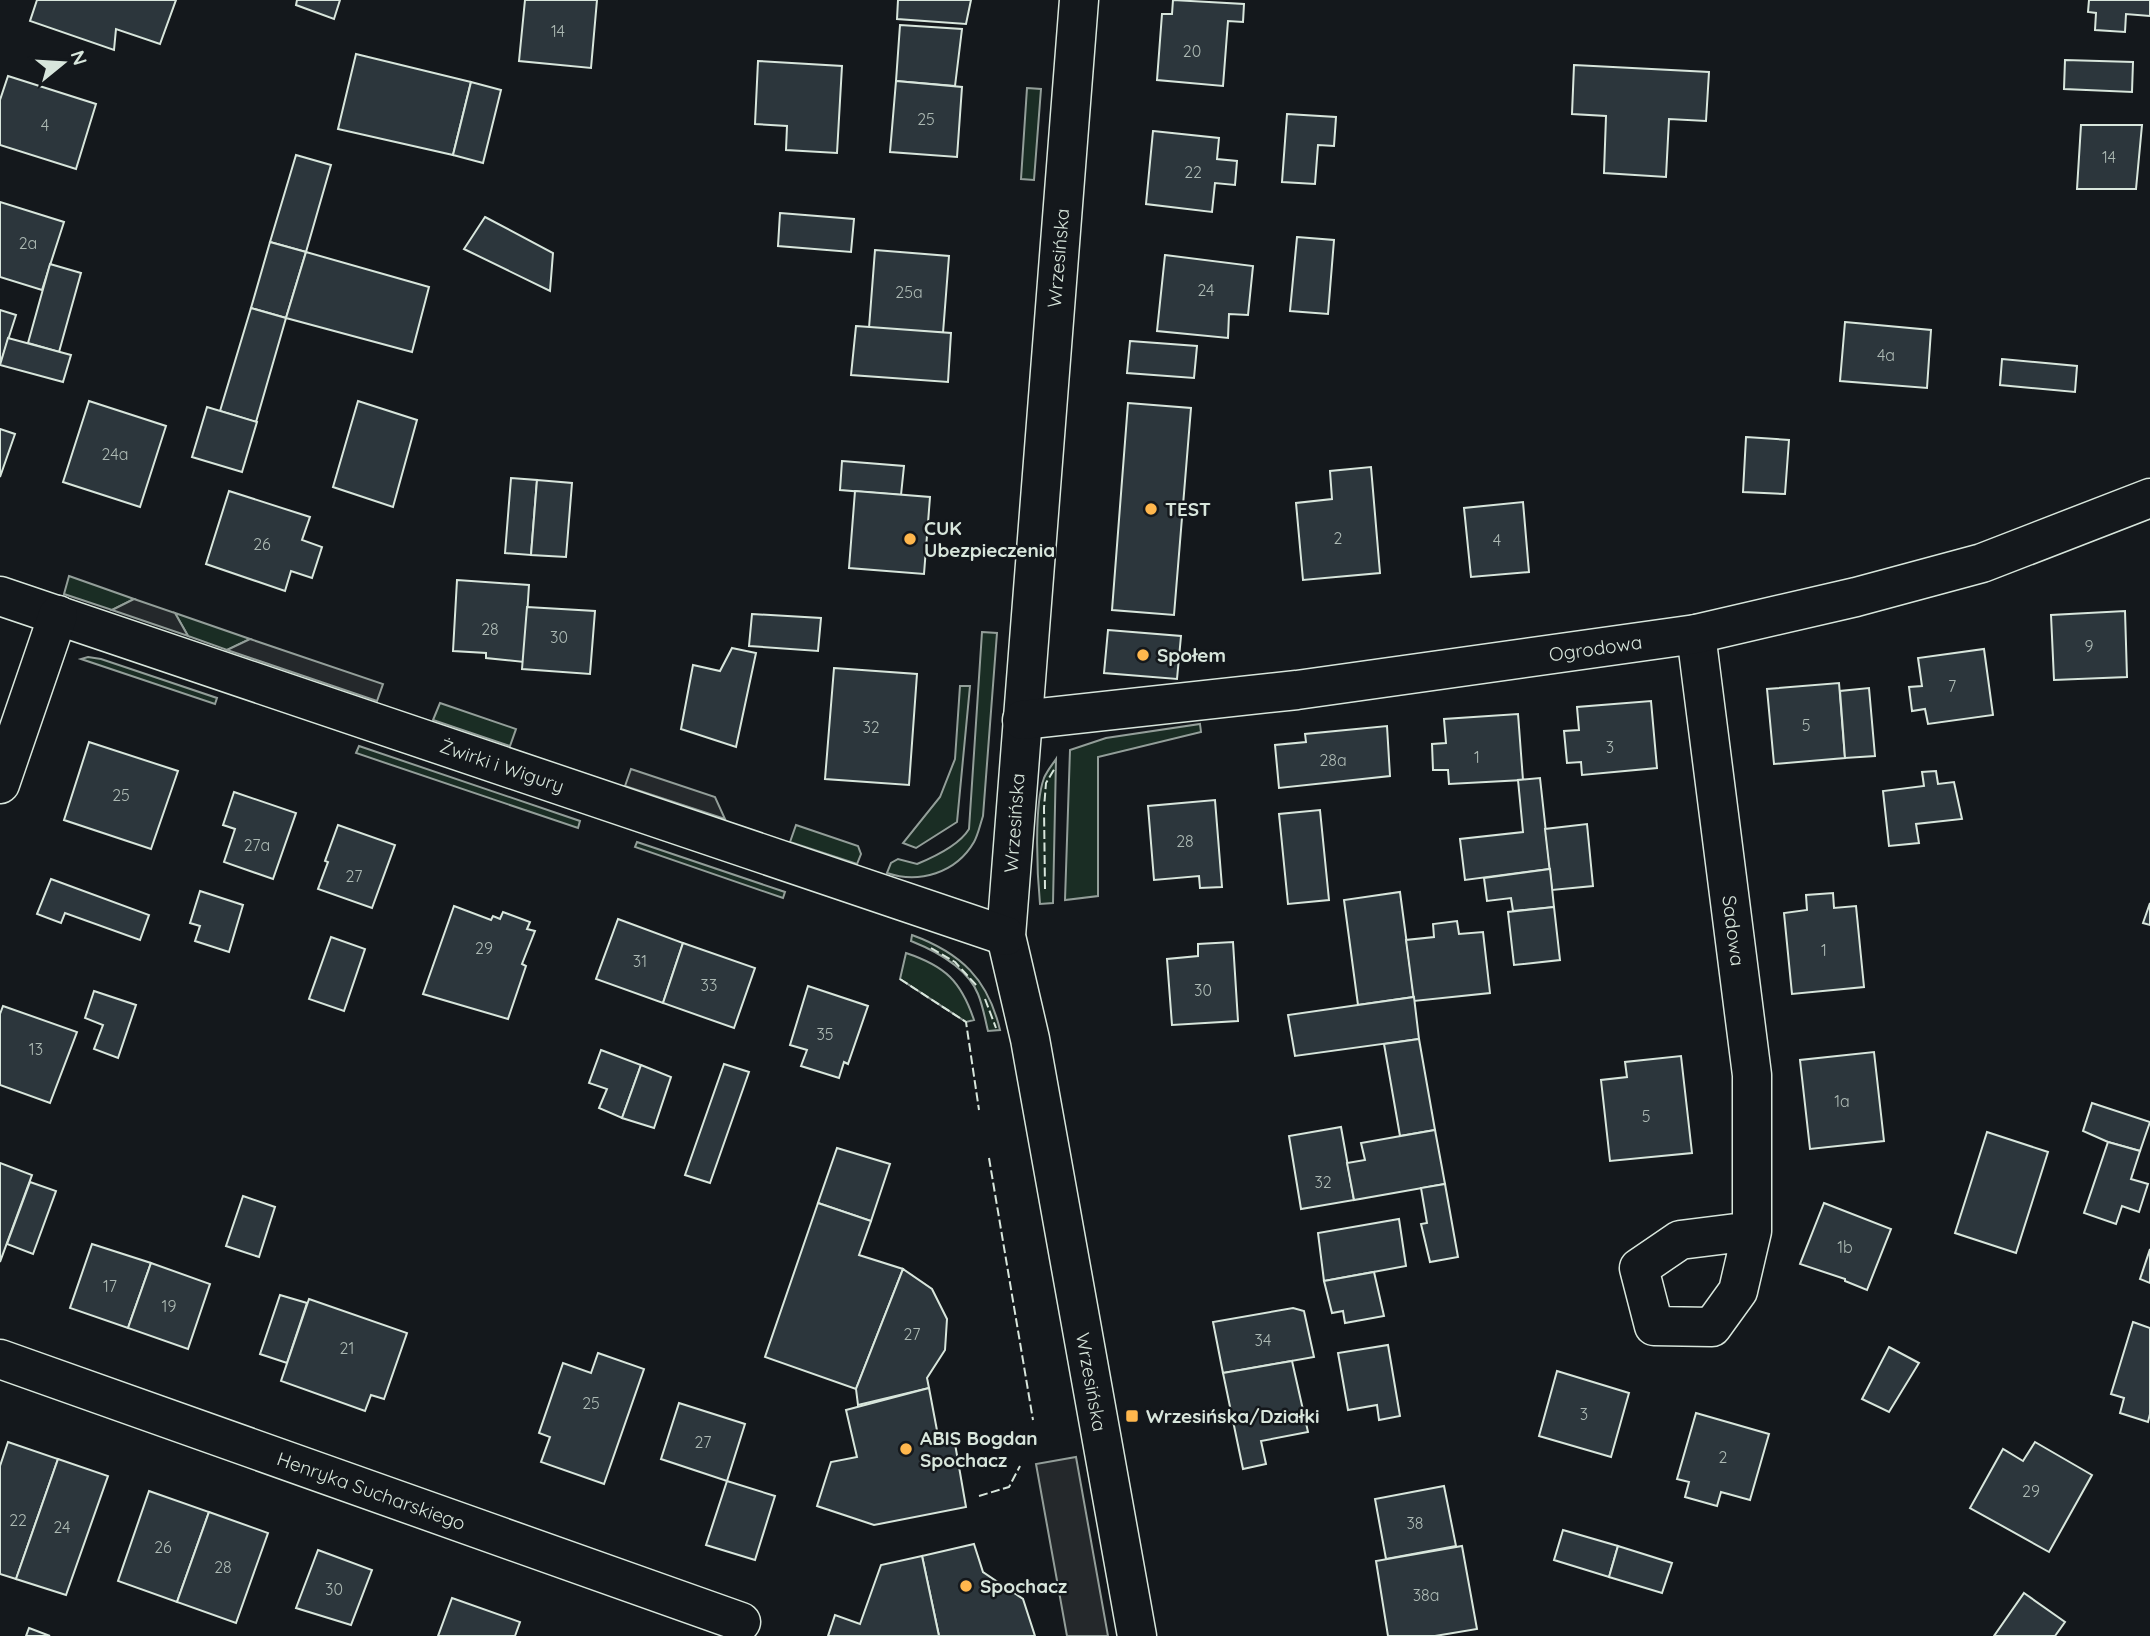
<svg xmlns="http://www.w3.org/2000/svg" width="2150" height="1636" viewBox="0 0 2150 1636" font-family="Quicksand,sans-serif">
<style>
.green{fill:#1a2d24;stroke:#939e99;stroke-width:2}
.parking{fill:#24282b;stroke:#939e99;stroke-width:2}
.building{fill:#2c363c;stroke:#d8e6dc;stroke-width:2}
.lines{fill:none;stroke-linecap:round;stroke-linejoin:round}
.minor-casing{stroke:#d8e6dc;stroke-width:41}
.minor{stroke:#14181c;stroke-width:38}
.fence{stroke:#d8e6dc;stroke-width:2;stroke-dasharray:9 3.5;stroke-linecap:butt}
.poi-dot{fill:#ffb74d;stroke:#14181c;stroke-width:2.5}
.labels{text-anchor:middle;dominant-baseline:central;stroke-width:5;stroke-linejoin:round;paint-order:stroke}
.number-label{font-size:16px;fill:#adbab4}
.street-label{font-size:19px;fill:#d8e6dc;stroke:#14181c}
.poi-label{font-size:19px;font-weight:bold;fill:#d8e6dc;stroke:#14181c;text-anchor:start}
</style>
<rect width="100%" height="100%" fill="#14181c"/>
<!-- green -->
<g class="green">
<path d="M 1027,88 L 1041,89 L 1034,180 L 1021,179 Z"/>
<path d="M 69,576 L 134,599 L 112,610 L 64,594 Z"/>
<path d="M 175,613 L 250,639 L 227,650 L 188,636 Z"/>
<path d="M 982,632 L 997,633 L 983,816 C 980,825 978,835 974,842 C 956,873 919,884 887,873 L 891,863 L 898,859 L 917,864 C 934,857 960,844 969,829 Z"/>
<path d="M 88,657 L 101,659 L 217,698 L 215,704 L 81,659 Z"/>
<path d="M 960,686 L 970,686 L 957,822 L 916,848 L 903,843 L 940,797 L 955,759 Z"/>
<path d="M 440,703 L 516,729 L 510,746 L 433,720 Z"/>
<path d="M 1200,724 L 1201,732 L 1098,757 L 1098,896 L 1065,900 L 1070,750 L 1106,738 Z"/>
<path d="M 359,746 L 580,821 L 578,828 L 356,753 Z"/>
<path d="M 1056,759 L 1053,903 L 1040,904 C 1037,873 1034,805 1044,778 C 1047,771 1052,765 1056,759 Z"/>
<path d="M 796,825 L 858,846 L 861,854 L 857,864 L 790,842 Z"/>
<path d="M 637,842 L 785,892 L 783,898 L 635,847 Z"/>
<path d="M 912,935 C 961,953 988,979 1000,1030 L 988,1031 C 985,1019 983,1006 978,994 C 967,967 936,951 911,941 Z"/>
<path d="M 906,953 C 945,966 961,981 974,1020 L 966,1022 L 900,979 Z"/>
</g>
<!-- parking -->
<g class="parking">
<path d="M 134,599 L 175,613 L 188,636 L 112,610 Z"/>
<path d="M 250,639 L 383,684 L 377,701 L 227,650 Z"/>
<path d="M 631,769 L 715,797 L 725,819 L 625,786 Z"/>
<path d="M 1076,1457 L 1108,1636 L 1067,1636 L 1036,1464 Z"/>
</g>
<!-- building -->
<g class="building">
<path d="M 37,0 L 176,0 L 160,44 L 116,29 L 114,50 L 30,21 Z"/>
<path d="M 297,0 L 340,0 L 334,19 L 296,5 Z"/>
<path d="M 525,0 L 597,0 L 591,68 L 519,61 Z"/>
<path d="M 898,0 L 971,0 L 966,24 L 897,19 Z"/>
<path d="M 1173,0 L 1244,4 L 1243,22 L 1228,21 L 1223,86 L 1157,80 L 1162,14 L 1172,14 Z"/>
<path d="M 2089,0 L 2150,0 L 2150,16 L 2126,14 L 2125,32 L 2095,30 L 2096,13 L 2088,12 Z"/>
<path d="M 900,25 L 962,29 L 955,86 L 896,81 Z"/>
<path d="M 356,54 L 471,82 L 453,155 L 338,129 Z"/>
<path d="M 2065,60 L 2133,62 L 2132,92 L 2064,89 Z"/>
<path d="M 758,61 L 842,66 L 837,153 L 786,150 L 787,126 L 755,124 Z"/>
<path d="M 1574,65 L 1709,72 L 1706,121 L 1669,119 L 1666,177 L 1604,173 L 1606,116 L 1572,114 Z"/>
<path d="M 8,76 L 96,104 L 76,169 L 0,145 L 0,100 Z"/>
<path d="M 896,81 L 962,87 L 957,157 L 890,152 Z"/>
<path d="M 471,82 L 501,90 L 483,163 L 453,155 Z"/>
<path d="M 1287,114 L 1336,117 L 1334,146 L 1318,145 L 1315,184 L 1282,182 Z"/>
<path d="M 2081,125 L 2142,125 L 2136,189 L 2077,189 Z"/>
<path d="M 1153,131 L 1219,138 L 1217,159 L 1237,161 L 1235,185 L 1215,183 L 1212,212 L 1146,204 Z"/>
<path d="M 296,155 L 331,165 L 306,252 L 270,242 Z"/>
<path d="M 0,202 L 64,222 L 42,290 L 0,277 Z"/>
<path d="M 780,213 L 854,219 L 851,252 L 778,246 Z"/>
<path d="M 485,217 L 553,253 L 550,291 L 464,249 Z"/>
<path d="M 1297,237 L 1334,240 L 1328,314 L 1290,311 Z"/>
<path d="M 270,242 L 306,252 L 286,318 L 251,308 Z"/>
<path d="M 875,250 L 949,256 L 943,333 L 869,328 Z"/>
<path d="M 306,252 L 429,287 L 412,352 L 286,318 Z"/>
<path d="M 1165,255 L 1253,266 L 1248,315 L 1229,314 L 1228,338 L 1157,331 Z"/>
<path d="M 50,264 L 81,273 L 59,352 L 28,343 Z"/>
<path d="M 251,308 L 286,318 L 256,422 L 220,411 Z"/>
<path d="M 0,310 L 16,315 L 0,365 Z"/>
<path d="M 1845,322 L 1931,330 L 1927,388 L 1840,381 Z"/>
<path d="M 856,326 L 951,333 L 948,382 L 851,375 Z"/>
<path d="M 8,338 L 71,355 L 63,382 L 0,365 Z"/>
<path d="M 1130,341 L 1197,346 L 1194,378 L 1127,373 Z"/>
<path d="M 2002,359 L 2077,366 L 2075,392 L 2000,385 Z"/>
<path d="M 89,401 L 166,426 L 140,507 L 63,482 Z"/>
<path d="M 358,401 L 417,420 L 393,507 L 333,487 Z"/>
<path d="M 1128,403 L 1191,408 L 1174,615 L 1112,610 Z"/>
<path d="M 207,407 L 257,422 L 242,472 L 192,457 Z"/>
<path d="M 0,429 L 15,434 L 0,477 Z"/>
<path d="M 1746,437 L 1789,440 L 1785,494 L 1743,492 Z"/>
<path d="M 842,461 L 904,466 L 901,495 L 840,490 Z"/>
<path d="M 1371,467 L 1380,573 L 1303,580 L 1296,503 L 1332,499 L 1330,471 Z"/>
<path d="M 511,478 L 537,480 L 531,555 L 505,553 Z"/>
<path d="M 537,480 L 572,483 L 566,557 L 531,555 Z"/>
<path d="M 229,491 L 310,517 L 302,540 L 322,547 L 312,578 L 291,571 L 285,591 L 206,564 Z"/>
<path d="M 855,491 L 930,497 L 924,574 L 849,568 Z"/>
<path d="M 1523,502 L 1529,572 L 1471,577 L 1464,508 Z"/>
<path d="M 457,580 L 529,585 L 524,662 L 486,658 L 486,653 L 453,651 Z"/>
<path d="M 527,607 L 595,611 L 590,674 L 522,669 Z"/>
<path d="M 2125,611 L 2127,677 L 2054,680 L 2051,615 Z"/>
<path d="M 752,614 L 821,618 L 818,651 L 749,646 Z"/>
<path d="M 1108,630 L 1181,636 L 1177,679 L 1104,673 Z"/>
<path d="M 732,648 L 756,653 L 736,747 L 681,729 L 693,665 L 720,671 Z"/>
<path d="M 1984,649 L 1993,715 L 1928,724 L 1925,709 L 1912,711 L 1909,687 L 1922,686 L 1918,658 Z"/>
<path d="M 834,668 L 917,674 L 909,785 L 825,779 Z"/>
<path d="M 1839,683 L 1845,758 L 1774,764 L 1767,689 Z"/>
<path d="M 1869,688 L 1875,756 L 1845,758 L 1840,691 Z"/>
<path d="M 1651,701 L 1657,768 L 1582,775 L 1581,762 L 1567,763 L 1564,731 L 1579,730 L 1577,707 Z"/>
<path d="M 1518,714 L 1523,780 L 1449,784 L 1448,770 L 1433,770 L 1432,744 L 1446,743 L 1444,719 Z"/>
<path d="M 1387,726 L 1390,776 L 1279,788 L 1275,745 L 1306,742 L 1305,734 Z"/>
<path d="M 89,742 L 178,771 L 151,849 L 64,820 Z"/>
<path d="M 1936,771 L 1938,784 L 1954,782 L 1962,819 L 1916,824 L 1919,843 L 1889,846 L 1883,791 L 1924,786 L 1922,772 Z"/>
<path d="M 1540,778 L 1550,869 L 1465,880 L 1460,839 L 1523,832 L 1518,780 Z"/>
<path d="M 234,792 L 296,813 L 273,879 L 224,862 L 235,829 L 223,825 Z"/>
<path d="M 1215,800 L 1222,887 L 1200,888 L 1199,876 L 1154,880 L 1148,806 Z"/>
<path d="M 1320,810 L 1329,900 L 1288,904 L 1279,814 Z"/>
<path d="M 1587,824 L 1593,886 L 1552,890 L 1545,829 Z"/>
<path d="M 338,825 L 395,845 L 372,908 L 318,889 L 328,862 L 325,861 Z"/>
<path d="M 1550,869 L 1554,907 L 1513,911 L 1511,898 L 1487,901 L 1484,878 Z"/>
<path d="M 51,879 L 149,915 L 140,940 L 65,913 L 61,923 L 37,914 Z"/>
<path d="M 200,891 L 243,905 L 229,952 L 195,941 L 200,926 L 190,923 Z"/>
<path d="M 1400,892 L 1414,997 L 1358,1005 L 1344,900 Z"/>
<path d="M 1833,893 L 1834,908 L 1856,906 L 1864,987 L 1792,994 L 1784,913 L 1807,910 L 1806,895 Z"/>
<path d="M 2150,903 L 2150,925 L 2143,923 Z"/>
<path d="M 454,906 L 491,920 L 493,916 L 500,919 L 503,912 L 530,922 L 527,929 L 535,931 L 522,964 L 526,966 L 508,1019 L 423,994 Z"/>
<path d="M 1554,907 L 1560,960 L 1514,965 L 1508,912 Z"/>
<path d="M 618,919 L 683,943 L 663,1003 L 596,979 Z"/>
<path d="M 1457,921 L 1459,934 L 1483,932 L 1490,993 L 1414,1001 L 1406,940 L 1434,937 L 1433,924 Z"/>
<path d="M 331,937 L 365,949 L 344,1011 L 309,999 Z"/>
<path d="M 1233,942 L 1238,1021 L 1172,1025 L 1167,959 L 1198,956 L 1198,944 Z"/>
<path d="M 683,943 L 755,968 L 734,1028 L 663,1003 Z"/>
<path d="M 808,986 L 868,1006 L 848,1064 L 844,1062 L 839,1078 L 801,1066 L 807,1050 L 790,1045 Z"/>
<path d="M 94,991 L 136,1005 L 118,1058 L 94,1049 L 103,1025 L 85,1018 Z"/>
<path d="M 1414,997 L 1419,1039 L 1295,1056 L 1288,1015 Z"/>
<path d="M 3,1006 L 77,1032 L 50,1103 L 0,1085 L 0,1014 Z"/>
<path d="M 1419,1039 L 1435,1130 L 1400,1136 L 1384,1044 Z"/>
<path d="M 601,1050 L 641,1065 L 622,1118 L 599,1108 L 607,1089 L 589,1083 Z"/>
<path d="M 1874,1052 L 1884,1141 L 1810,1149 L 1800,1060 Z"/>
<path d="M 1681,1056 L 1692,1153 L 1610,1161 L 1601,1080 L 1627,1077 L 1625,1062 Z"/>
<path d="M 724,1064 L 749,1072 L 710,1183 L 685,1175 Z"/>
<path d="M 641,1065 L 671,1077 L 654,1128 L 622,1118 Z"/>
<path d="M 2092,1103 L 2150,1122 L 2140,1151 L 2108,1142 L 2083,1131 Z"/>
<path d="M 1341,1127 L 1354,1200 L 1301,1209 L 1289,1136 Z"/>
<path d="M 1435,1130 L 1445,1184 L 1354,1200 L 1347,1163 L 1365,1160 L 1361,1143 Z"/>
<path d="M 1987,1132 L 2048,1152 L 2016,1253 L 1955,1233 Z"/>
<path d="M 2108,1142 L 2140,1151 L 2131,1179 L 2148,1184 L 2139,1212 L 2122,1206 L 2116,1224 L 2084,1213 Z"/>
<path d="M 837,1148 L 890,1164 L 871,1221 L 818,1203 Z"/>
<path d="M 0,1163 L 32,1175 L 0,1262 Z"/>
<path d="M 30,1182 L 56,1191 L 33,1254 L 7,1244 Z"/>
<path d="M 1445,1184 L 1458,1257 L 1430,1262 L 1421,1224 L 1427,1223 L 1421,1188 Z"/>
<path d="M 243,1196 L 275,1207 L 259,1257 L 226,1246 Z"/>
<path d="M 818,1203 L 871,1221 L 859,1255 L 903,1269 L 856,1389 L 765,1357 Z"/>
<path d="M 1824,1203 L 1891,1229 L 1867,1290 L 1845,1281 L 1845,1279 L 1800,1264 Z"/>
<path d="M 1399,1219 L 1406,1266 L 1324,1281 L 1318,1233 Z"/>
<path d="M 92,1244 L 151,1263 L 128,1328 L 70,1308 Z"/>
<path d="M 2150,1249 L 2150,1283 L 2140,1279 Z"/>
<path d="M 151,1263 L 210,1284 L 188,1349 L 128,1328 Z"/>
<path d="M 903,1269 L 932,1289 L 947,1319 L 945,1350 L 927,1378 L 929,1388 L 858,1405 L 856,1389 Z"/>
<path d="M 1374,1272 L 1384,1316 L 1345,1323 L 1343,1311 L 1332,1313 L 1324,1281 Z"/>
<path d="M 280,1295 L 307,1303 L 287,1363 L 260,1354 Z"/>
<path d="M 309,1299 L 407,1333 L 384,1399 L 371,1395 L 365,1411 L 281,1381 Z"/>
<path d="M 1293,1308 L 1304,1311 L 1314,1357 L 1223,1373 L 1213,1322 Z"/>
<path d="M 2133,1322 L 2150,1328 L 2150,1414 L 2148,1422 L 2120,1413 L 2124,1398 L 2111,1394 Z"/>
<path d="M 1388,1345 L 1400,1416 L 1379,1420 L 1377,1405 L 1348,1410 L 1338,1353 Z"/>
<path d="M 1889,1347 L 1919,1363 L 1889,1412 L 1862,1399 Z"/>
<path d="M 598,1353 L 644,1369 L 604,1484 L 541,1462 L 550,1437 L 539,1433 L 563,1363 L 591,1373 Z"/>
<path d="M 1292,1361 L 1308,1432 L 1261,1441 L 1266,1464 L 1243,1469 L 1223,1373 Z"/>
<path d="M 1557,1371 L 1629,1393 L 1611,1457 L 1539,1436 Z"/>
<path d="M 929,1388 L 939,1441 L 954,1438 L 966,1507 L 874,1525 L 817,1506 L 831,1462 L 857,1457 L 846,1410 Z"/>
<path d="M 679,1403 L 745,1424 L 727,1481 L 661,1459 Z"/>
<path d="M 1696,1413 L 1769,1434 L 1750,1500 L 1721,1492 L 1717,1506 L 1685,1497 L 1689,1482 L 1677,1479 Z"/>
<path d="M 8,1442 L 58,1459 L 16,1579 L 0,1574 L 0,1466 Z"/>
<path d="M 2035,1442 L 2092,1475 L 2049,1552 L 1970,1508 L 2003,1449 L 2023,1461 Z"/>
<path d="M 58,1459 L 108,1476 L 66,1595 L 16,1579 Z"/>
<path d="M 727,1481 L 775,1496 L 755,1560 L 706,1545 Z"/>
<path d="M 1444,1486 L 1456,1546 L 1386,1559 L 1375,1499 Z"/>
<path d="M 149,1491 L 209,1512 L 177,1602 L 118,1581 Z"/>
<path d="M 209,1512 L 268,1533 L 236,1623 L 177,1602 Z"/>
<path d="M 1563,1530 L 1618,1546 L 1609,1577 L 1554,1560 Z"/>
<path d="M 974,1544 L 983,1572 L 1023,1599 L 1035,1636 L 939,1636 L 922,1556 Z"/>
<path d="M 1462,1546 L 1477,1629 L 1435,1636 L 1388,1636 L 1376,1561 Z"/>
<path d="M 1618,1546 L 1672,1563 L 1662,1593 L 1609,1577 Z"/>
<path d="M 318,1550 L 372,1570 L 351,1625 L 296,1608 Z"/>
<path d="M 922,1556 L 939,1636 L 828,1636 L 835,1615 L 860,1624 L 881,1565 Z"/>
<path d="M 2024,1593 L 2065,1622 L 2055,1636 L 1994,1636 Z"/>
<path d="M 452,1598 L 520,1622 L 515,1636 L 438,1636 Z"/>
<path d="M 29,1628 L 50,1636 L 26,1636 Z"/>
</g>
<g class="lines">
<defs>
<g id="minor">
<path id="s1" d="M 1079,0 L 1006,936 L 1030,1039 L 1137,1636"/>
<path id="s2" d="M 0,596 L 1006,936"/>
<path id="s3" d="M 1696,634 L 1752,1075 L 1752,1231 L 1680,1240 L 1639,1268 L 1654,1326 L 1712,1327 L 1738,1291 L 1752,1231"/>
<path id="s4" d="M 1022,720 L 1297,690 L 1696,634 L 1856,597 L 1982,563 L 2150,498"/>
<path d="M 0,784 L 58,615"/>
<path id="s5" d="M 0,1359 L 741,1622"/>
</g>
</defs>
<!-- minor casing -->
<use href="#minor" class="minor-casing"/>
<!-- minor -->
<use href="#minor" class="minor"/>
<!-- fence -->
<g class="fence">
<path d="M 1045,889 L 1044,808 L 1046,783 L 1055,768"/>
<path d="M 931,948 L 955,962 L 977,986"/>
<path d="M 900,979 L 966,1022 L 979,1110"/>
<path d="M 985,999 L 996,1028"/>
<path d="M 989,1158 L 1033,1420"/>
<path d="M 979,1496 L 1009,1487 L 1020,1466"/>
</g>
</g>
<!-- markers -->
<g class="poi-dot">
<circle cx="1151" cy="509" r="7"/>
<circle cx="910" cy="539" r="7"/>
<circle cx="1143" cy="655" r="7"/>
<rect x="1125" y="1409" width="14" height="14" rx="3.5"/>
<circle cx="906" cy="1449" r="7"/>
<circle cx="966" cy="1586" r="7"/>
</g>
<g class="labels">
<!-- number labels -->
<g class="number-label">
<text x="558" y="31">14</text>
<text x="1192" y="51">20</text>
<text x="926" y="119">25</text>
<text x="45" y="125">4</text>
<text x="2109" y="157">14</text>
<text x="1193" y="172">22</text>
<text x="28" y="243">2a</text>
<text x="1206" y="290">24</text>
<text x="909" y="292">25a</text>
<text x="1886" y="355">4a</text>
<text x="115" y="454">24a</text>
<text x="1338" y="538">2</text>
<text x="1497" y="540">4</text>
<text x="262" y="544">26</text>
<text x="490" y="629">28</text>
<text x="559" y="637">30</text>
<text x="2089" y="646">9</text>
<text x="1952" y="686">7</text>
<text x="1806" y="725">5</text>
<text x="871" y="727">32</text>
<text x="1610" y="747">3</text>
<text x="1477" y="757">1</text>
<text x="1333" y="760">28a</text>
<text x="121" y="795">25</text>
<text x="1185" y="841">28</text>
<text x="257" y="845">27a</text>
<text x="354" y="876">27</text>
<text x="484" y="948">29</text>
<text x="1824" y="950">1</text>
<text x="640" y="961">31</text>
<text x="709" y="985">33</text>
<text x="1203" y="990">30</text>
<text x="825" y="1034">35</text>
<text x="36" y="1049">13</text>
<text x="1842" y="1101">1a</text>
<text x="1646" y="1116">5</text>
<text x="1323" y="1182">32</text>
<text x="1845" y="1247">1b</text>
<text x="110" y="1286">17</text>
<text x="169" y="1306">19</text>
<text x="912" y="1334">27</text>
<text x="1263" y="1340">34</text>
<text x="347" y="1348">21</text>
<text x="591" y="1403">25</text>
<text x="1584" y="1414">3</text>
<text x="703" y="1442">27</text>
<text x="1723" y="1457">2</text>
<text x="2031" y="1491">29</text>
<text x="18" y="1520">22</text>
<text x="1415" y="1523">38</text>
<text x="62" y="1527">24</text>
<text x="163" y="1547">26</text>
<text x="223" y="1567">28</text>
<text x="334" y="1589">30</text>
<text x="1426" y="1595">38a</text>
</g>
<!-- street labels -->
<g class="street-label">
<text transform="translate(1058 258) rotate(-85)">Wrzesińska</text>
<text stroke="none"><textPath href="#s4" startOffset="578">Ogrodowa</textPath></text>
<text stroke="none"><textPath href="#s2" startOffset="530">Żwirki i Wigury</textPath></text>
<text transform="translate(1014 823) rotate(-86)">Wrzesińska</text>
<text stroke="none"><textPath href="#s3" startOffset="299">Sadowa</textPath></text>
<text stroke="none"><textPath href="#s1" startOffset="1393">Wrzesińska</textPath></text>
<text stroke="none"><textPath href="#s5" startOffset="394">Henryka Sucharskiego</textPath></text>
</g>
<!-- poi labels -->
<g class="poi-label">
<text x="1165" y="509">TEST</text>
<text x="924" y="528">CUK<tspan x="924" dy="22">Ubezpieczenia</tspan></text>
<text x="1157" y="655">Społem</text>
<text x="1146" y="1416">Wrzesińska/Działki</text>
<text x="920" y="1438">ABIS Bogdan<tspan x="920" dy="22">Spochacz</tspan></text>
<text x="980" y="1586">Spochacz</text>
</g>
</g>
<!-- north arrow -->
<g transform="translate(63 63) rotate(72)" stroke="#14181c" stroke-width="5" paint-order="stroke">
<path d="M0-5L12 26L0 18L-12 26Z" fill="#d8e6dc"/>
<text y="-10" font-size="19" font-weight="bold" text-anchor="middle" fill="#d8e6dc">N</text>
</g>
</svg>
